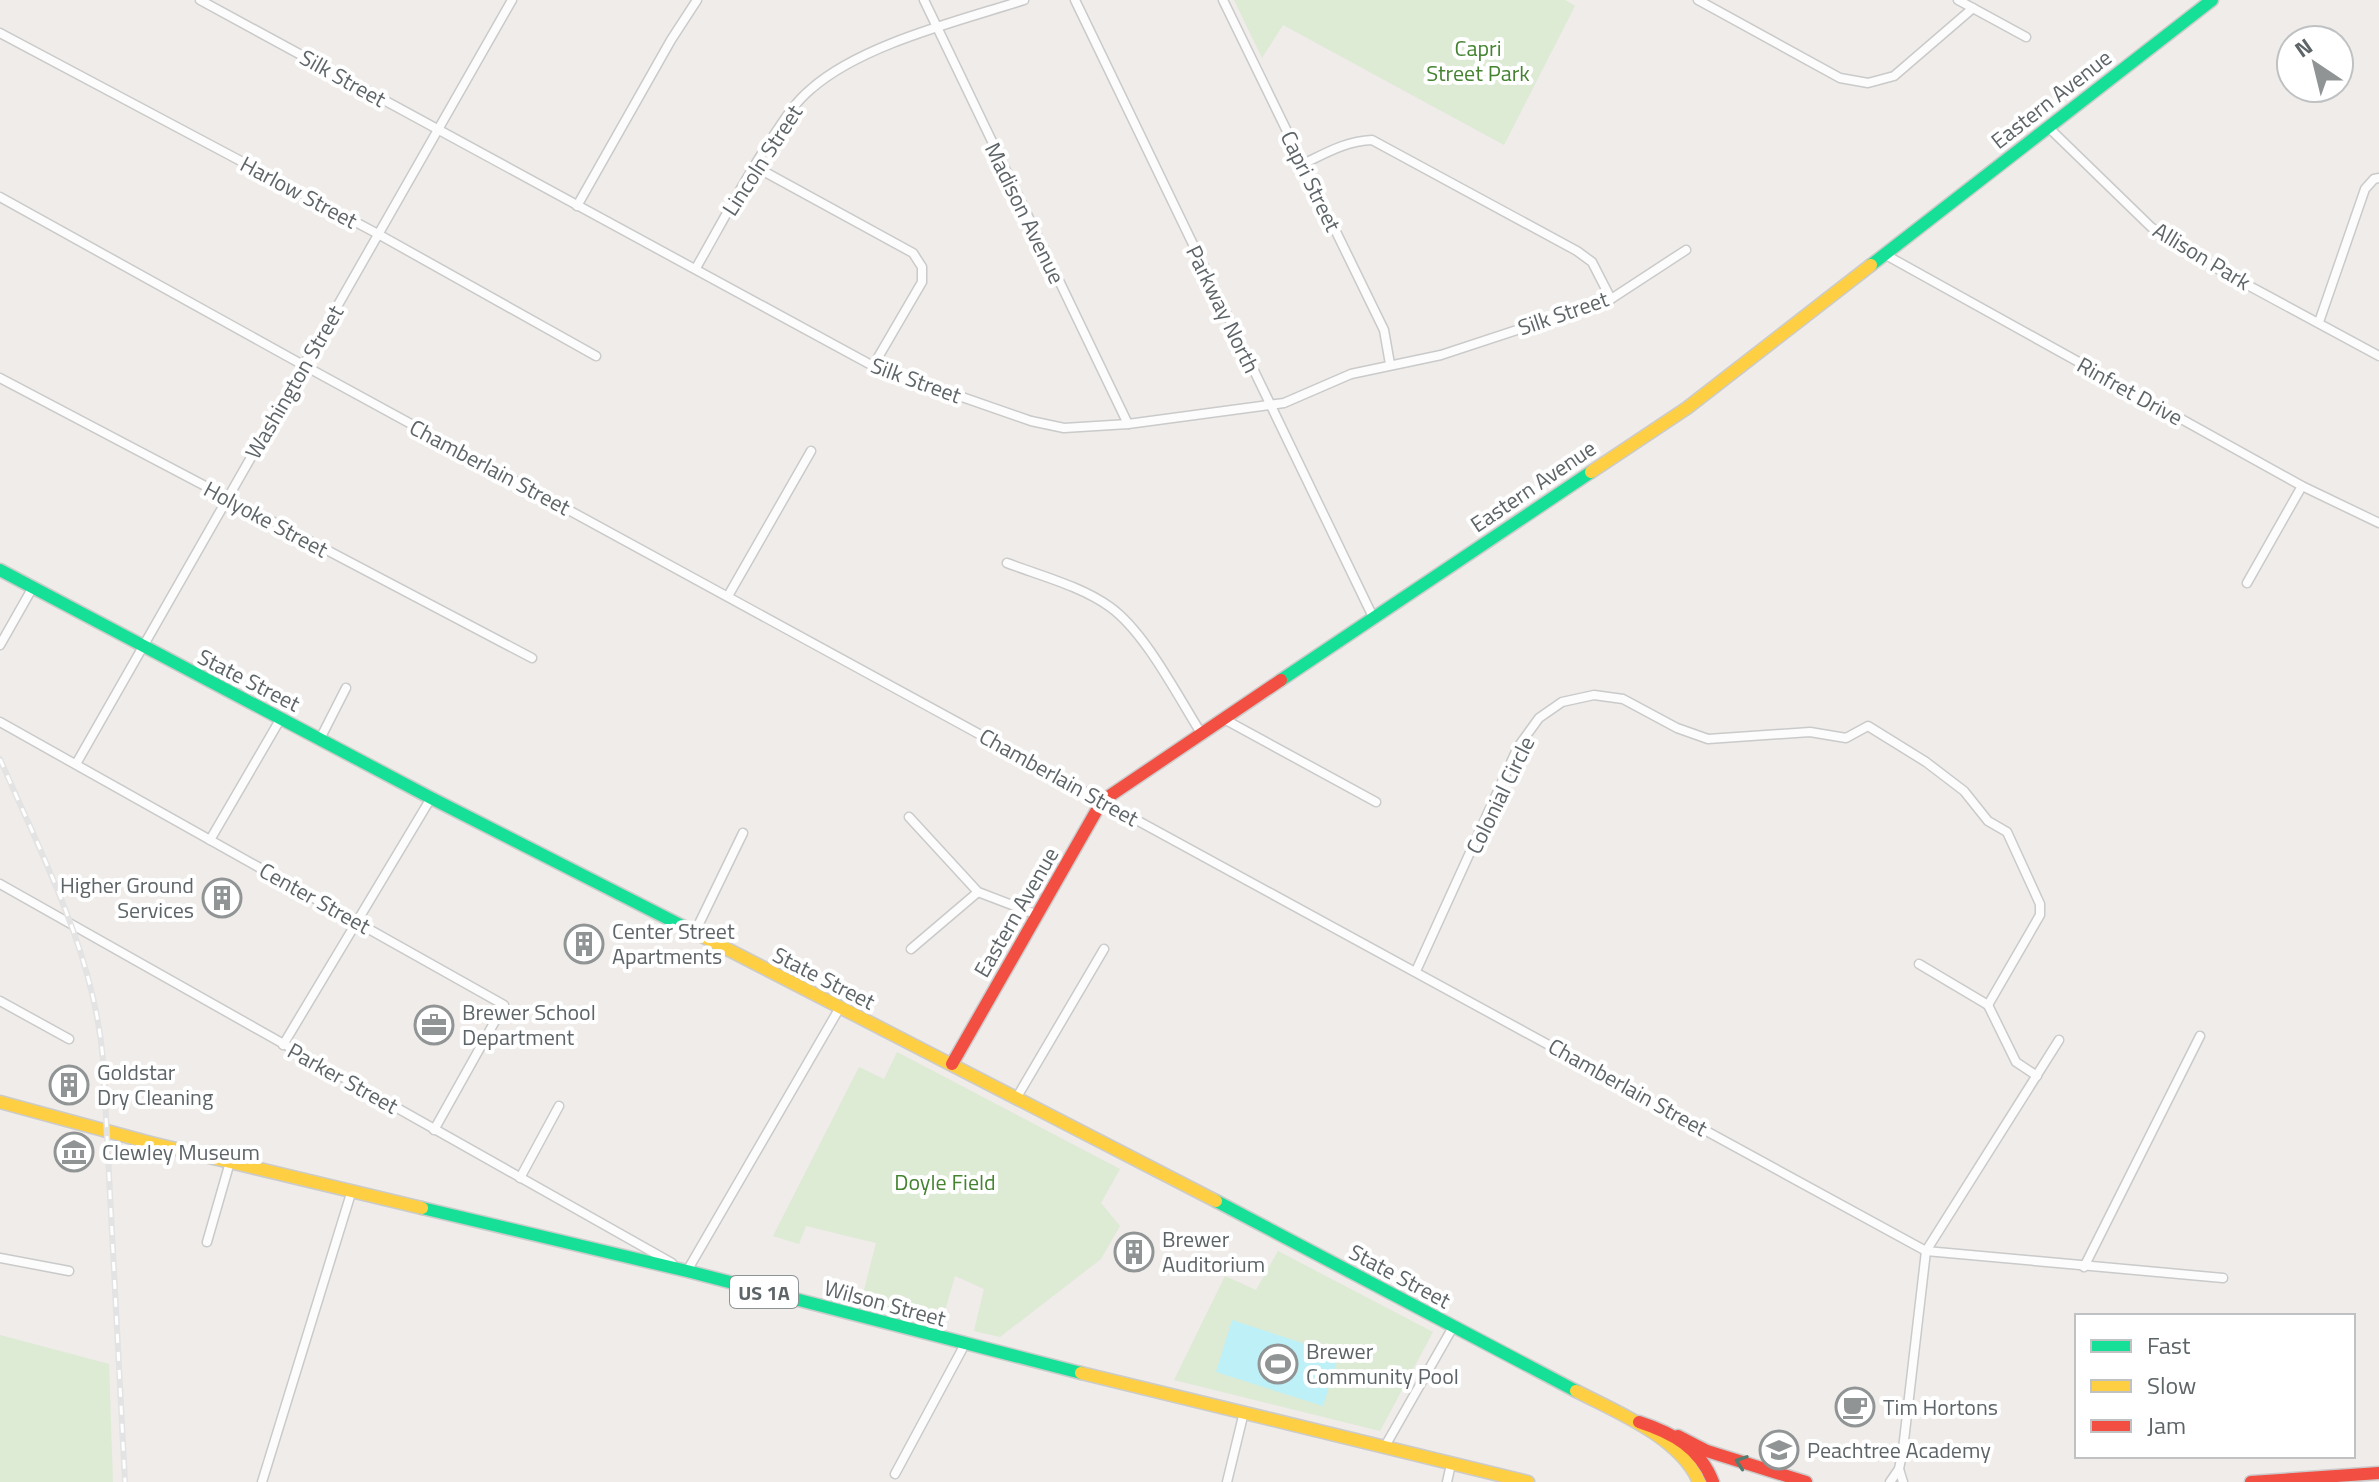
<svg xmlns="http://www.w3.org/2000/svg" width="2379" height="1482" viewBox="0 0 2379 1482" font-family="'Titillium Web',sans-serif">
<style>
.green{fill:#ddead4}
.water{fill:#bef0f8}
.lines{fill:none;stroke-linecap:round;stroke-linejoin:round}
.street-casing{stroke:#cacaca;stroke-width:11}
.fast-casing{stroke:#cbcbcb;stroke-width:15}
.slow-casing{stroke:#cbcbcb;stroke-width:15}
.jam-casing{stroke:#cbcbcb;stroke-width:15}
.street{stroke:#fdfcfc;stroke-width:8}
.fast{stroke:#16e098;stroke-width:12}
.slow{stroke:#ffcf43;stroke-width:12}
.jam{stroke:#f24e42;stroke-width:12}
.rail-casing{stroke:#e3e3e3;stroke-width:6}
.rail{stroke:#fff;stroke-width:3;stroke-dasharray:9;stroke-linecap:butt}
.oneway{stroke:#507e72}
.labels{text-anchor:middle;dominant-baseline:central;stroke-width:8;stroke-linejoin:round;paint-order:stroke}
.shield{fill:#fff;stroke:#8e9395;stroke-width:2}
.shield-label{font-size:20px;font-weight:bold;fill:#5e6568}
.park-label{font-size:22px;fill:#458331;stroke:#fff}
.street-label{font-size:22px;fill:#5e6568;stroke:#fff}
.poi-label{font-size:22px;fill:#5e6568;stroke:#fff;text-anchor:start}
</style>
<rect width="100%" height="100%" fill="#efece9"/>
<!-- green -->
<g class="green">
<path d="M 1234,0 L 1565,0 L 1575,6 L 1504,145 L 1283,25 L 1262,58 Z"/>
<path d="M 897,1052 L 1120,1169 L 1101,1203 L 1120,1226 L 1101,1259 L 1000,1337 L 974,1331 L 984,1289 L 955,1276 L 942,1321 L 861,1302 L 876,1243 L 806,1226 L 799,1244 L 773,1236 L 859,1067 L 884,1079 Z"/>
<path d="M 1278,1251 L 1433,1332 L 1380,1431 L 1174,1380 L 1225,1276 L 1256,1290 Z"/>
<path d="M 0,1335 L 109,1364 L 113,1482 L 0,1482 Z"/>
</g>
<!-- water -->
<path class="water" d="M 1232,1320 L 1339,1355 L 1323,1406 L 1216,1372 Z"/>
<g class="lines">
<defs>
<g id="street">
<path d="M 200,0 L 873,366 L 1031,421 L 1064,428 L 1128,424 L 1284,403 L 1351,374 L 1441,355 L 1611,299 L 1686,250"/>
<path d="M 924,0 L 1128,424"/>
<path d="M 1075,0 L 1373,617"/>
<path d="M 1223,0 L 1384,330 L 1390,364"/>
<path d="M 1698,0 L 1840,78 L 1868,83 L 1894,76 L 1973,8"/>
<path d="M 1958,0 L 2026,37"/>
<path d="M 0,33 L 378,234 L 596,356"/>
<path d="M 2047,126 L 2151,227 L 2192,255 L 2379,356"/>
<path d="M 1303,164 C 1326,153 1346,141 1372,140 L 1577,251 L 1592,262 L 1611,299"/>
<path d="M 754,166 L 913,253 L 922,267 L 922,282 L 873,366"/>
<path d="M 0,197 L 303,365 L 1926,1251 L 2223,1278"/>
<path d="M 577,206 L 671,40 L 697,0"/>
<path d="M 1884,254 L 2302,486 L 2379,523"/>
<path d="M 696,268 C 720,226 743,182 770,141 C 782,123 794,103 811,89 C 862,44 959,21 1024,0"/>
<path d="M 2319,322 L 2365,189 L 2374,179 L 2379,178"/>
<path d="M 0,378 L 532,658"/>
<path d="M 1007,563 C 1041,576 1081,586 1110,607 C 1145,632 1177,695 1201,733"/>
<path d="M 2247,583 L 2302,486"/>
<path d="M 728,596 L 811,451"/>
<path d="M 0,645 L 33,587"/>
<path d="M 1222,718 L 1376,802"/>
<path d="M 0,722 L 504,1005 L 434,1130"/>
<path d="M 320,739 L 346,688"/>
<path d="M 76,764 L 512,0"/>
<path d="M 909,817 L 978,892 L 1038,915"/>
<path d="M 210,840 L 281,718"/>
<path d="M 0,884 L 672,1263"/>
<path d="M 694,934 L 743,833"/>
<path d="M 911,949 L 978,892"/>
<path d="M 1919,964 L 1988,1005"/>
<path d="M 1416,971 L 1518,747 L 1539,718 L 1562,702 L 1594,695 L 1623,699 L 1677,728 L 1708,739 L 1810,732 L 1846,738 L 1868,726 L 1926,762 L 1964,791 L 1988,821 L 2007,832 L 2040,904 L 2040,915 L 1988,1005"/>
<path d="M 0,1001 L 69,1039"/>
<path d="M 1988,1005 L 2016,1062 L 2037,1076"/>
<path d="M 283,1045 L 431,798"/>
<path d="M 1017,1097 L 1104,949"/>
<path d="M 520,1178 L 559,1106"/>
<path d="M 207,1242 L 230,1162"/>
<path d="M 0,1258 L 69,1271"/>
<path d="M 2084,1267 L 2200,1036"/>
<path d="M 684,1270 L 687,1271 L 839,1009"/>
<path d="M 1384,1448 L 1453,1327"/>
<path d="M 1899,1469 L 1903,1482"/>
<path d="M 895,1474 L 965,1344"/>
<path d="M 262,1482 L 352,1190"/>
<path d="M 1227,1482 L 1244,1412"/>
<path d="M 1447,1482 L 1451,1464"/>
<path d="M 1890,1482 L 1899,1469 L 1903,1449 L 1926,1251 L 2059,1040"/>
</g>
<g id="fast">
<path d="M 1871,265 L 2212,0"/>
<path d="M 0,570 L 431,798 L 698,934"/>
<path d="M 1281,680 L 1591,472"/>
<path d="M 1216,1201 L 1576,1391"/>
<path d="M 422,1208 L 687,1271 L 1081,1373"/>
</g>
<g id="slow">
<path d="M 1591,472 L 1687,408 L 1871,265"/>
<path d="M 698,934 L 1216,1201"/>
<path d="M 0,1102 L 151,1143 L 422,1208"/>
<path d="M 1081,1373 L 1528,1482"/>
<path d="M 1576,1391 C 1617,1412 1681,1438 1699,1482"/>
</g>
<g id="jam">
<path d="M 952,1064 L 1102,801 L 1281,680"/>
<path d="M 1639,1422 C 1673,1433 1700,1448 1713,1482"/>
<path d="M 1678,1436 L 1707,1451 L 1806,1482"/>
<path d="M 2251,1482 L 2379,1473"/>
</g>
</defs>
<!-- street casing -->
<use href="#street" class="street-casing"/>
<!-- fast casing -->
<use href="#fast" class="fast-casing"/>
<!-- slow casing -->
<use href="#slow" class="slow-casing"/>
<!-- jam casing -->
<use href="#jam" class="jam-casing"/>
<!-- street -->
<use href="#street" class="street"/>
<!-- fast -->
<use href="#fast" class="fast"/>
<!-- slow -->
<use href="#slow" class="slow"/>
<!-- jam -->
<use href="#jam" class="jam"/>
<defs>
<path id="rail" d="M 0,759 C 42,856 94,953 103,1060 L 125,1482"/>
</defs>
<!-- rail casing -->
<use href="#rail" class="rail-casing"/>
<!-- rail -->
<use href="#rail" class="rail"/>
</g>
<!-- one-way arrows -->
<defs><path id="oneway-chevron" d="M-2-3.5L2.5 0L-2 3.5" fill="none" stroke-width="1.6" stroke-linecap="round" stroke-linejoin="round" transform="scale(2)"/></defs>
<use class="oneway" href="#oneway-chevron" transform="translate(1741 1462) rotate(-161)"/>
<!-- icons -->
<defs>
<symbol id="building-ring" viewBox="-11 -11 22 22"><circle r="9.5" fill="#fff" stroke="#919495" stroke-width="1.5"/><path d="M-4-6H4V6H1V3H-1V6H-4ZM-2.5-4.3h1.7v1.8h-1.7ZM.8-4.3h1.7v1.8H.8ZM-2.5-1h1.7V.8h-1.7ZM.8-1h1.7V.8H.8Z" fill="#919495"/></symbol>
<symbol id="office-ring" viewBox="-11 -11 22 22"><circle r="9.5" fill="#fff" stroke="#919495" stroke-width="1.5"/><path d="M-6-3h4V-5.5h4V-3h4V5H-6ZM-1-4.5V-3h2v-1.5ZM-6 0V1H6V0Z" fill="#919495"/></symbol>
<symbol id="museum-ring" viewBox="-11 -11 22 22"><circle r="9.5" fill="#fff" stroke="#919495" stroke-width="1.5"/><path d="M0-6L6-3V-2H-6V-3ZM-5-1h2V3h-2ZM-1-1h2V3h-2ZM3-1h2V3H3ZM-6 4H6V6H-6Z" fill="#919495"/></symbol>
<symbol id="stadium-ring" viewBox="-11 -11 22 22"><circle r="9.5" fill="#fff" stroke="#919495" stroke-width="1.5"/><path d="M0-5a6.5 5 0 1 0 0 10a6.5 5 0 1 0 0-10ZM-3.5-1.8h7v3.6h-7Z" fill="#919495"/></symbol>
<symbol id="cafe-ring" viewBox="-11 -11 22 22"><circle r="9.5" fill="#fff" stroke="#919495" stroke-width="1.5"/><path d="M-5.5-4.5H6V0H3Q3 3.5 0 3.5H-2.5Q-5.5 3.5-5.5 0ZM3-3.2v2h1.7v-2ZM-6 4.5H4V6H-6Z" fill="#919495"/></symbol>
<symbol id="school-ring" viewBox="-11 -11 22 22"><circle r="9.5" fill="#fff" stroke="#919495" stroke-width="1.5"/><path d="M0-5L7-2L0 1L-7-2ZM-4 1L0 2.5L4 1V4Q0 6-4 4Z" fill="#919495"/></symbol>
</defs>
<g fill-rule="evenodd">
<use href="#building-ring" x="200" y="876" width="44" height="44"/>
<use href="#building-ring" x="562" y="922" width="44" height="44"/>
<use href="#office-ring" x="412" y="1003" width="44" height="44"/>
<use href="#building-ring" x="47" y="1063" width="44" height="44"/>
<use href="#museum-ring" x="52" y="1130" width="44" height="44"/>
<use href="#building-ring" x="1112" y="1230" width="44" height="44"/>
<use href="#stadium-ring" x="1256" y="1342" width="44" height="44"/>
<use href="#cafe-ring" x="1833" y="1385" width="44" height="44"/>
<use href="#school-ring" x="1757" y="1428" width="44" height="44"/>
</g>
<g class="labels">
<!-- shield labels -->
<rect class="shield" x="730" y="1276" width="68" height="32" rx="6"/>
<g class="shield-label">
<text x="764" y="1292">US 1A</text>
</g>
<!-- park labels -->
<g class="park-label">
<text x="1478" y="48">Capri<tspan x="1478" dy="25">Street Park</tspan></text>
<text x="945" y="1182">Doyle Field</text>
</g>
<!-- street labels -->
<g class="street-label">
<text transform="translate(343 78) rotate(29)">Silk Street</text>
<text transform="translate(2051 99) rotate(-38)">Eastern Avenue</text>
<text transform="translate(762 160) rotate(-57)">Lincoln Street</text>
<text transform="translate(1311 181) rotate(64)">Capri Street</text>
<text transform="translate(299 192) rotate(28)">Harlow Street</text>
<text transform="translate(1025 213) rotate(64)">Madison Avenue</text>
<text transform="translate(2202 256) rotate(31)">Allison Park</text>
<text transform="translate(1223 309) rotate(64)">Parkway North</text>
<text transform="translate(1563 313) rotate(-19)">Silk Street</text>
<text transform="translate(916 380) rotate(20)">Silk Street</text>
<text transform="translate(294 382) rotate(-60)">Washington Street</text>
<text transform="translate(2130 391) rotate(29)">Rinfret Drive</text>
<text transform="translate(490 467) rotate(28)">Chamberlain Street</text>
<text transform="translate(1533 486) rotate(-34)">Eastern Avenue</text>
<text transform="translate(266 519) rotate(28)">Holyoke Street</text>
<text transform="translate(249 680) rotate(27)">State Street</text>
<text transform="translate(1059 777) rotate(29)">Chamberlain Street</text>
<text transform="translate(1500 795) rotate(-64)">Colonial Circle</text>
<text transform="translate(315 898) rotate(29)">Center Street</text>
<text transform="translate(1016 912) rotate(-60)">Eastern Avenue</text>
<text transform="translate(824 978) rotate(27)">State Street</text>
<text transform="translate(343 1078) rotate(29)">Parker Street</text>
<text transform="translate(1628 1087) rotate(29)">Chamberlain Street</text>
<text transform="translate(1400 1276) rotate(28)">State Street</text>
<text transform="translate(885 1303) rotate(15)">Wilson Street</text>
</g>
<!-- poi labels -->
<g class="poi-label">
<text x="194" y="885" text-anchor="end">Higher Ground<tspan x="194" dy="25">Services</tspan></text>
<text x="612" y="931">Center Street<tspan x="612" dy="25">Apartments</tspan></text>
<text x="462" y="1012">Brewer School<tspan x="462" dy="25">Department</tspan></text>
<text x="97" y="1072">Goldstar<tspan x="97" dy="25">Dry Cleaning</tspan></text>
<text x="102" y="1152">Clewley Museum</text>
<text x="1162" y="1239">Brewer<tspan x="1162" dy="25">Auditorium</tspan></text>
<text x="1306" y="1351">Brewer<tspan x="1306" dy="25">Community Pool</tspan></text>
<text x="1883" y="1407">Tim Hortons</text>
<text x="1807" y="1450">Peachtree Academy</text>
</g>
</g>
<!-- legend -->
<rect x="2075" y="1314" width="280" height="144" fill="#ffffff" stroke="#bfc1c3" stroke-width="2"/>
<rect x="2091" y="1340" width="40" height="12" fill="#16e098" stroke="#bfc1c3" stroke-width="2"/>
<text x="2147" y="1354" font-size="24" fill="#5e6568">Fast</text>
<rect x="2091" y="1380" width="40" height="12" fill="#ffcf43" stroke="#bfc1c3" stroke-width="2"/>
<text x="2147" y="1394" font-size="24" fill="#5e6568">Slow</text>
<rect x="2091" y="1420" width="40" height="12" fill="#f24e42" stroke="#bfc1c3" stroke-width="2"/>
<text x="2147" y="1434" font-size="24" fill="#5e6568">Jam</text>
<!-- north arrow -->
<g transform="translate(2315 64) rotate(325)"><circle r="38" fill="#ffffff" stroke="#bfc1c3" stroke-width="2"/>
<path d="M0-6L14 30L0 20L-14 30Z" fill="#919495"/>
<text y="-12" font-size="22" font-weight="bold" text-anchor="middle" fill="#5e6568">N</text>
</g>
</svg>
